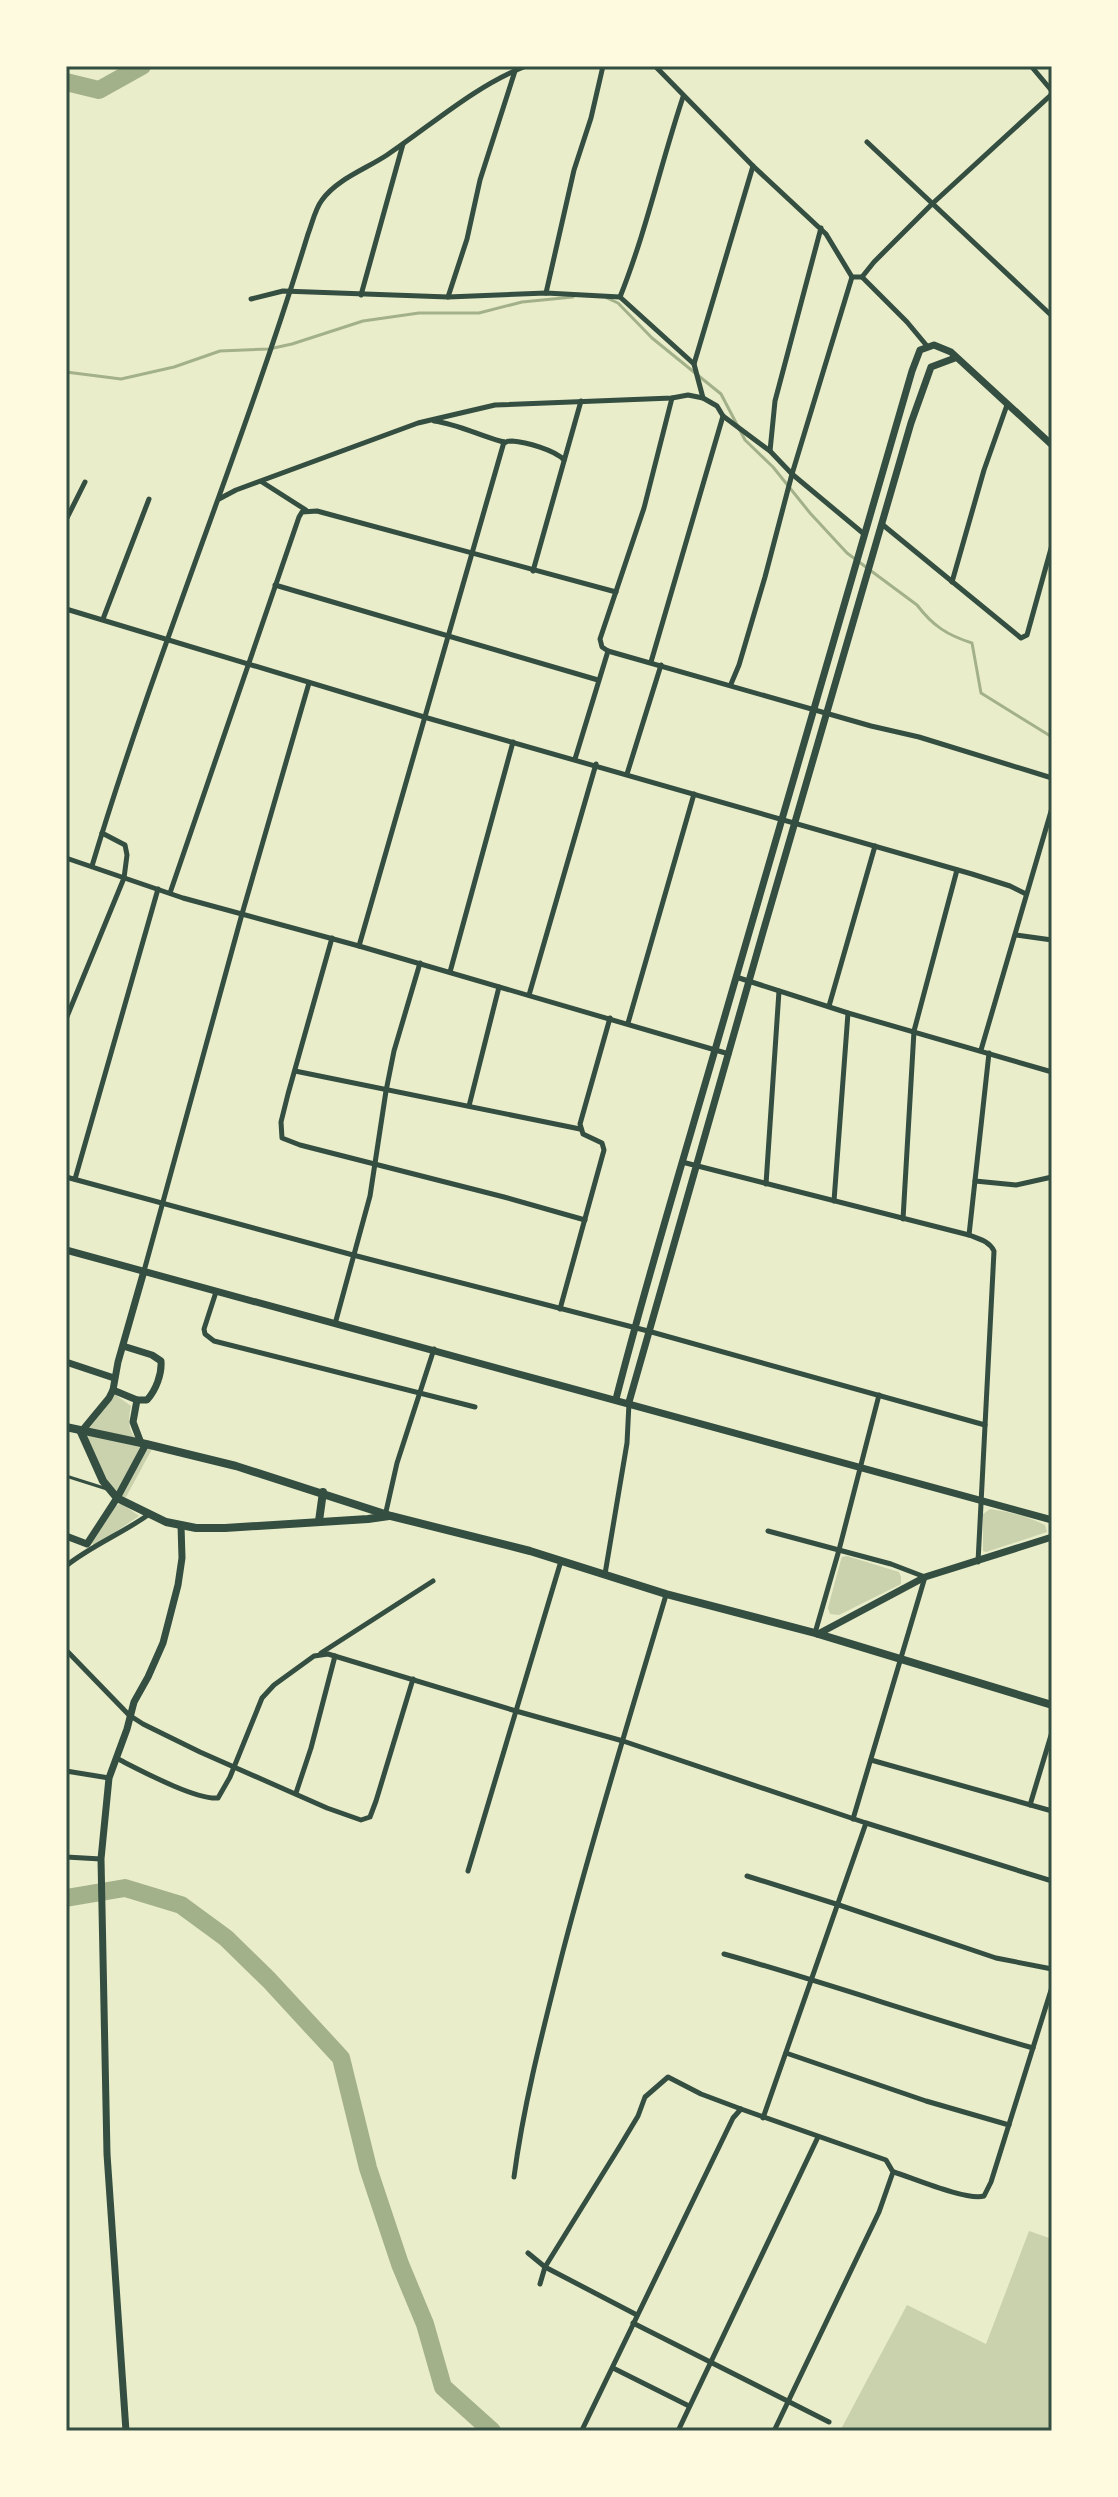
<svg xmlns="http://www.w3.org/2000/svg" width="1118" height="2497" viewBox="0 0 1118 2497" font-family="'Noto Serif',serif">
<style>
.green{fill:#cad2ad}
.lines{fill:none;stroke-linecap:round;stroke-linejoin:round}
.stream{stroke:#a3b18a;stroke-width:3}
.river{stroke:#a3b18a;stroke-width:18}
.service{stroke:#344e41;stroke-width:3}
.minor{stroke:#344e41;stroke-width:5}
.tertiary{stroke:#344e41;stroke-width:7}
.primary{stroke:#344e41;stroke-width:8}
.neatline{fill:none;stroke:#344e41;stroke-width:3}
</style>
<rect width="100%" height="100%" fill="#e9edc9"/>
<!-- green -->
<g class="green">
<path d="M 113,1393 L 131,1406 C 126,1428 131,1441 152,1449 L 126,1497 C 96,1496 106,1482 95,1461 C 90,1451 83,1441 77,1432 Z"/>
<path d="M 121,1503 L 139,1516 L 95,1546 L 88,1540 L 113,1508 Z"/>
<path d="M 990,1509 C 1010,1512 1027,1516 1045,1525 L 1047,1532 L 986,1552 L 983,1551 L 983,1514 Z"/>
<path d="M 847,1556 L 899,1572 L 901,1577 L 901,1584 L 839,1615 L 830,1614 L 828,1608 L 840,1563 L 842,1557 Z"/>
<path d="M 1029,2231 L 1052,2239 L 1052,2431 L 840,2431 L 907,2305 L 986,2344 Z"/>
</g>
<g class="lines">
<!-- stream -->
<g class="stream">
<path d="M 607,298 L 618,303 L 652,338 L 721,394 L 745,440 L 773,467 L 810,513 L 847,553 L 917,605 C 933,626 947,635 972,643 L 981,693 L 1052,737"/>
<path d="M 66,372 L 121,379 L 174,367 L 220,351 L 269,349 L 292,344 L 363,321 L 419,313 L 479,313 L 522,302 L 573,297"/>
</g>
<!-- river -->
<g class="river">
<path d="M 66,82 L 99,90 L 142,66"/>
<path d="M 66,1898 L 125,1888 L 181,1905 L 226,1938 L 269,1980 L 341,2058 L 368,2168 L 400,2264 L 425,2324 L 443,2387 L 492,2431"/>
</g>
<!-- service -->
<path class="service" d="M 66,1476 L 107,1489"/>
<!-- minor -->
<g class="minor">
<path d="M 655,66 L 753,166 L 826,234 L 852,277 L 862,277 L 907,322 L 927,346"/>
<path d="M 1031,66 L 1052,91"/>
<path d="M 867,142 L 1052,316"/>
<path d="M 862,277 L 874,262 L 932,204 L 1052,94"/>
<path d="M 546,293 L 574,170 L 591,118 L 603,66"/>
<path d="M 361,295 L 403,144"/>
<path d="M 448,297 L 467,239 L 480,180 L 515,71"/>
<path d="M 620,297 C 646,232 661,163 683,97"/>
<path d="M 251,299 L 283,291 L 448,297 L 546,293 L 620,297 L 694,364 L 703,398"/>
<path d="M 694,364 L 753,166"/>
<path d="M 672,398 L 644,508 L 600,639 L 602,647 L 608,651 L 871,726 L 919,737 L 1052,778"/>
<path d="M 434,421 C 457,424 478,435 500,441 C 510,444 502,441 512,441 C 526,442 555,450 564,460"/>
<path d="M 770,451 L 775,401 L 821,228"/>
<path d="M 262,482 L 306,510"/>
<path d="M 219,499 L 236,490 L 418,423 L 495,405 L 672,398 L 688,395 L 703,398 L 717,406 L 723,416 L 770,451 L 792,474 L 864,534"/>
<path d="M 66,520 L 85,482"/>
<path d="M 883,525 L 1021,638 L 1027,635 L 1052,545"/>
<path d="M 533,571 L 581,401"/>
<path d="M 952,582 L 984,470 L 1007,405"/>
<path d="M 275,585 C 383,617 491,648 598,680"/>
<path d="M 66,609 L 424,717 L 972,874 L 1010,886 L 1026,894"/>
<path d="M 103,619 L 149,499"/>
<path d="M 651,662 L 723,416"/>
<path d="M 731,684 L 739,665 L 765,577 L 792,474 L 852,277"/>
<path d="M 575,759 L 608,651"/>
<path d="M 627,774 L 661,665"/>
<path d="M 66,858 L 183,898 L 359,946 L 729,1054"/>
<path d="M 92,866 C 156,653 243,447 308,234 C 312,224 315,209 322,200 C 337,179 366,169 387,155 C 433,124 475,86 526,66"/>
<path d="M 170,893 L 299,517 L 302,512 L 317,511 L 616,592"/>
<path d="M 1016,935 L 1052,940"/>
<path d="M 332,938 L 288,1094 L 281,1122 L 282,1138 L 300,1145 L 504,1197 L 585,1220"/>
<path d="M 359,946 L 504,442"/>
<path d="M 450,972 L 513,742"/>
<path d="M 736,977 L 848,1013 L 1052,1072"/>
<path d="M 529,995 L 596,764"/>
<path d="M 829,1006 L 875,846"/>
<path d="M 66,1019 L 124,878 L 127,855 L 125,845 L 102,833"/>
<path d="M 628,1023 L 694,794"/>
<path d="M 981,1050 L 1052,808"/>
<path d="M 295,1071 L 580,1129"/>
<path d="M 469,1106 L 499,987"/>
<path d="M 682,1162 L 969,1235 C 979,1239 989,1241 994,1251 L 978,1562"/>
<path d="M 66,1177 L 353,1255 L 648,1331 L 985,1425"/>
<path d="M 75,1179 L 158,889"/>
<path d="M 975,1181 L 1016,1185 L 1052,1177"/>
<path d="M 766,1184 L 779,991"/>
<path d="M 834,1201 L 848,1013"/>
<path d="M 903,1219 L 914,1031 L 957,870"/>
<path d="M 969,1235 L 989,1053"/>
<path d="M 144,1271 L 242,914 L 309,683"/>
<path d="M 216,1292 L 204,1329 L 205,1334 L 214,1341 L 475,1407"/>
<path d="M 560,1309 L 604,1150 L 602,1143 L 583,1134 L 580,1124 L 610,1018"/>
<path d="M 335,1324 L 370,1196 L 386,1091 L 394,1051 L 420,963"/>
<path d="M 385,1516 L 397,1463 L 434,1349"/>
<path d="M 768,1531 L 891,1564 L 925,1577 L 853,1819"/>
<path d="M 66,1566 C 91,1546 121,1534 148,1515"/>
<path d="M 605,1574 L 627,1443 L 629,1403"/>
<path d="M 815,1633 L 839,1550 L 879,1395"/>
<path d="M 66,1650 L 129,1715 L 143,1724 L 200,1752 L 327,1808 L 361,1820 L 370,1817 L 376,1801 L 413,1679"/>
<path d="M 321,1653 L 433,1581"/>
<path d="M 116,1758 C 138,1769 195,1800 218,1798 L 230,1777 L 262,1698 L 274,1685 L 314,1656 L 328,1654 L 516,1711 L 623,1741 L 866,1823 L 1052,1881"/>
<path d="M 871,1760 L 1052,1811"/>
<path d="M 66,1771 L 109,1778"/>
<path d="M 296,1793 L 311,1748 L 335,1656"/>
<path d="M 1030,1805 L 1052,1732"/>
<path d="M 66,1857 L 101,1859"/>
<path d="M 468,1871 L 561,1561"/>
<path d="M 747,1876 L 836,1904 L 996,1958 L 1052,1969"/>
<path d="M 724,1954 C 828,1983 930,2019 1033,2048"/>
<path d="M 786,2053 L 926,2101 L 1009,2125"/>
<path d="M 763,2118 L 866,1823"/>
<path d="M 894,2172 C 913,2178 967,2201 984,2196 L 991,2182 L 1052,1987"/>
<path d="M 514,2177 C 524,2101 544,2026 563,1951 C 594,1832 631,1713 666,1595"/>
<path d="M 528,2253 L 545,2267 L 637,2315"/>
<path d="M 540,2284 L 545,2267 L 620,2146 L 638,2116 L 645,2097 L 668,2077 L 701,2094 L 741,2109 L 886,2160 L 893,2172 L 879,2212 L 774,2431"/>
<path d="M 633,2323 L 829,2422"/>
<path d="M 613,2368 L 689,2406"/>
<path d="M 582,2430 L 733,2118 L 741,2109"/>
<path d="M 678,2431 L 818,2137"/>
</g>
<!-- tertiary -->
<g class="tertiary">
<path d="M 66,1250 C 395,1339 723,1431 1052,1520"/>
<path d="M 123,1346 L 152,1355 L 161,1361 C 162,1374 156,1390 147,1400 L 137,1400 L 113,1390 L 118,1362 L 144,1271"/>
<path d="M 66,1362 L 114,1378"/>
<path d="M 616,1399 C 646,1282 681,1167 715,1050 C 779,823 848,598 912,371 L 920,350 L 934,345 L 951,352 L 1052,445"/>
<path d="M 137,1400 L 133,1422 L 141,1443"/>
<path d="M 629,1402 L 763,932 L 911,423 L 931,367 L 955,358"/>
<path d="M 81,1432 L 109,1398 L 113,1390"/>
<path d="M 66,1536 L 87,1544 L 117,1498 L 146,1444"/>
<path d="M 818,1634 L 925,1577 L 1052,1537"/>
<path d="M 126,2431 L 107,2154 L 101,1859 L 109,1778 L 127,1729 L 134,1702 L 148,1677 L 163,1643 L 178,1585 L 182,1558 L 181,1525"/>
</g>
<!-- primary -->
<g class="primary">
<path d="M 66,1427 L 146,1444 L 236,1466 L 391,1516 L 530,1551 L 666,1594 L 815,1633 L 1052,1705"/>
<path d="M 81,1432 L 103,1481 L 117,1498 L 166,1522 L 196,1528 L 225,1528 L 368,1519 L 389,1516"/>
<path d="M 319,1521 L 323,1492"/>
</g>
</g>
<!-- border -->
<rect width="1118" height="2497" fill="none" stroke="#fefae0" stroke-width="136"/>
<rect x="68" y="68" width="982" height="2361" class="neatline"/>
</svg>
